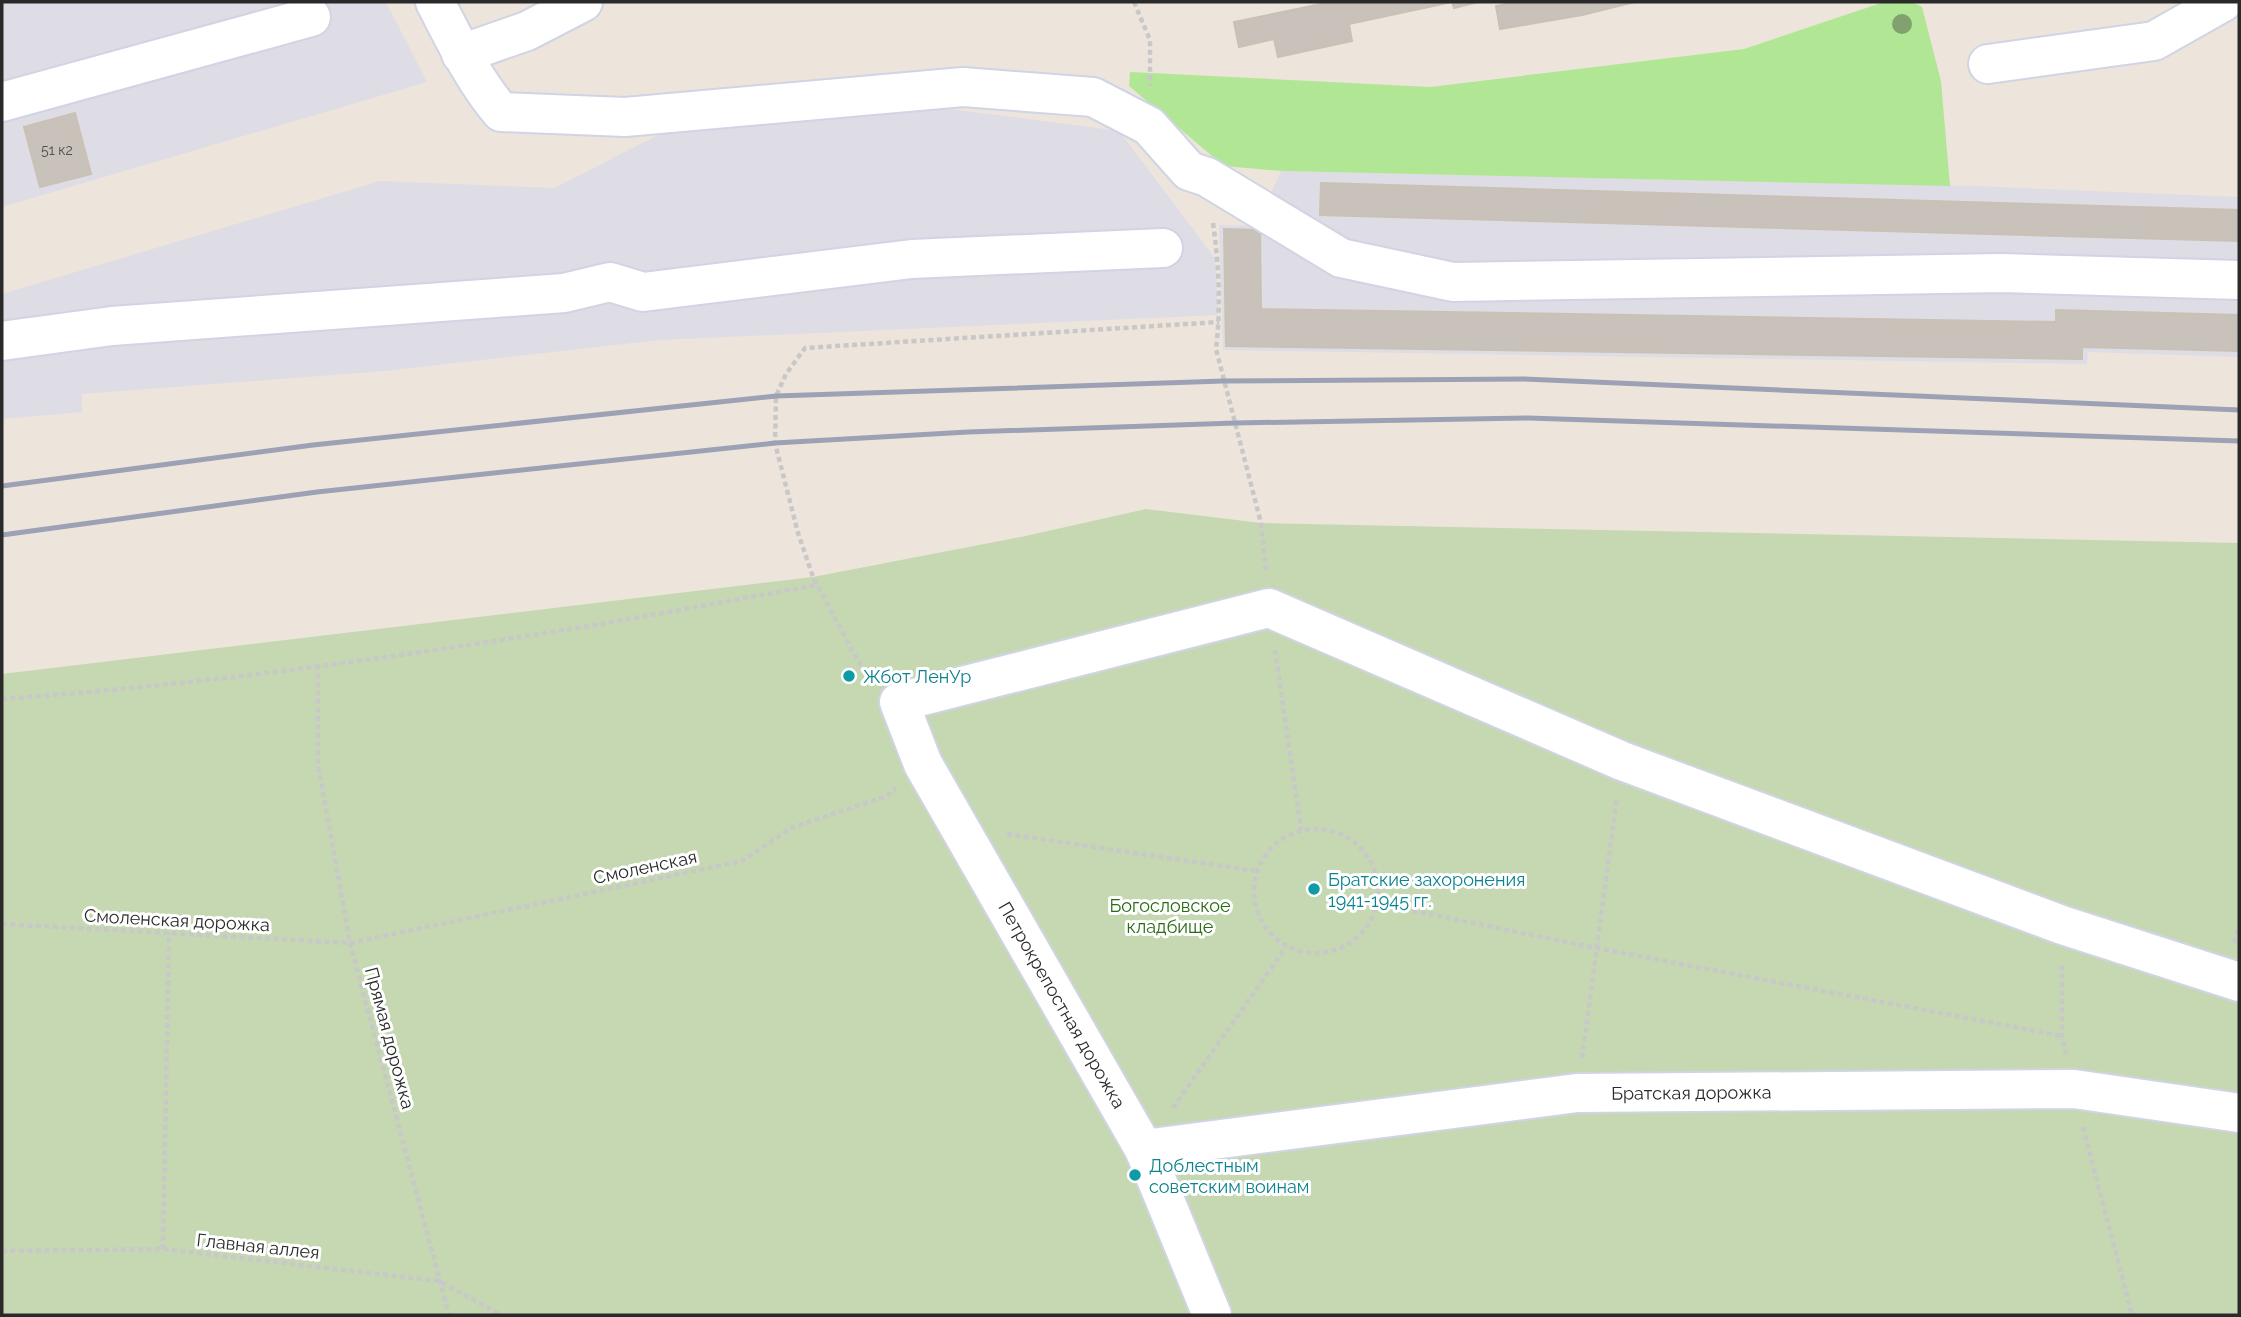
<svg xmlns="http://www.w3.org/2000/svg" width="2241" height="1317" viewBox="0 0 2241 1317" font-family="Raleway,sans-serif">
<style>
.industrial{fill:#dedce5}
.green{fill:#b1e794}
.cemetery{fill:#c5d8b1}
.building{fill:#c8c2bb;stroke:#c9c1b4;stroke-width:2}
.lines{fill:none;stroke-linecap:round;stroke-linejoin:round}
.minor-casing{stroke:#d0d4e4;stroke-width:42}
.path{stroke:#c8c8c8;stroke-width:4.5;stroke-dasharray:5 3.5;stroke-linecap:butt}
.minor{stroke:#fff;stroke-width:38}
.rail{stroke:#9da1b6;stroke-width:5}
.tree{fill:#81a26e}
.culture-dot{fill:#0f9aa8;stroke:#fff;stroke-width:2.5}
.labels{text-anchor:middle;dominant-baseline:central;stroke-width:6;stroke-linejoin:round;paint-order:stroke}
.number-label{font-size:14px;fill:#52504e}
.culture-label{font-size:18px;fill:#0d838f;stroke:#fff;text-anchor:start}
.street-label{font-size:18px;fill:#2a2a2a;stroke:#fff}
.park-label{font-size:18px;fill:#296c15;stroke:#fff}
</style>
<rect width="100%" height="100%" fill="#ede5db"/>
<!-- industrial -->
<g class="industrial">
<path d="M 2,2 L 386,2 L 427,82 L 2,207 Z"/>
<path d="M 950,109 L 1119,131 L 1215,258 L 1218,315 L 660,340 L 384,371 L 82,394 L 82,412 L 2,419 L 2,294 L 380,181 L 554,188 L 678,125 Z"/>
<path d="M 1281,171 L 1975,186 L 2239,197 L 2239,357 L 2088,352 L 2087,364 L 1223,350 L 1219,225 L 1256,226 Z"/>
</g>
<!-- green -->
<path class="green" d="M 1884,2 L 1912,2 L 1922,7 L 1941,81 L 1950,186 L 1282,171 L 1224,166 L 1129,86 L 1130,72 L 1430,87 L 1744,49 Z"/>
<!-- cemetery -->
<path class="cemetery" d="M 1146,509 L 1261,523 L 2239,543 L 2239,1315 L 2,1315 L 2,674 L 813,577 L 1021,537 Z"/>
<!-- building -->
<g class="building">
<path d="M 1331,2 L 1478,2 L 1454,8 L 1452,2 L 1349,24 L 1352,41 L 1278,57 L 1274,39 L 1239,47 L 1234,22 Z"/>
<path d="M 1516,2 L 1635,2 L 1582,15 L 1500,29 L 1496,6 Z"/>
<path d="M 75,113 L 91,174 L 40,187 L 24,127 Z"/>
<path d="M 1321,183 L 2239,210 L 2239,241 L 1320,215 Z"/>
<path d="M 1224,229 L 1260,230 L 1261,309 L 2056,322 L 2056,310 L 2239,315 L 2239,351 L 2082,347 L 2082,359 L 1226,346 Z"/>
</g>
<g class="lines">
<defs>
<g id="minor">
<path d="M 435,2 C 455,40 473,79 501,112 L 625,117 L 963,87 L 1093,97 L 1149,126 L 1189,171 L 1207,177 L 1341,258 L 1453,282 L 2002,273 L 2239,280"/>
<path d="M 461,54 L 527,31 L 583,2"/>
<path d="M 1988,64 L 2154,41 L 2223,2"/>
<path d="M 2,102 L 311,17"/>
<path d="M 2,341 L 112,326 L 564,293 L 610,282 L 643,292 L 912,259 L 1163,248"/>
<path id="s1" d="M 1144,1149 L 1577,1093 L 2074,1089 L 2239,1113"/>
<path d="M 1212,1315 L 1144,1149 L 923,764 L 899,702 L 1269,608 L 1622,761 L 2062,925 L 2239,982"/>
</g>
</defs>
<!-- minor casing -->
<use href="#minor" class="minor-casing"/>
<!-- path -->
<g class="path">
<path d="M 1134,2 L 1150,40 L 1150,86"/>
<path d="M 1213,223 C 1219,265 1221,307 1216,349 L 1261,523 L 1266,572"/>
<path d="M 1275,650 L 1301,829"/>
<path d="M 318,665 L 318,764 L 350,943 L 449,1315"/>
<path d="M 874,677 L 859,663 L 813,577 L 798,533 L 775,443 L 776,396 L 786,374 L 805,348 L 1219,322"/>
<path d="M 2,699 C 183,686 365,662 545,633 C 636,619 726,601 817,585"/>
<circle cx="1316" cy="891" r="62"/>
<path d="M 1007,834 L 1256,871"/>
<path d="M 1379,904 L 1596,948 L 2062,1036"/>
<path d="M 2,924 L 350,943 L 742,861 L 791,828 L 887,796 L 896,788"/>
<path d="M 2234,943 L 2239,926"/>
<path d="M 2062,965 L 2062,1036 L 2066,1054"/>
<path d="M 1582,1058 L 1617,797"/>
<path d="M 1173,1108 L 1286,947"/>
<path d="M 2083,1127 L 2132,1315"/>
<path d="M 163,1249 L 169,933"/>
<path d="M 2,1251 L 163,1249 L 439,1281 L 501,1315"/>
</g>
<!-- minor -->
<use href="#minor" class="minor"/>
<!-- rail -->
<g class="rail">
<path d="M 2,486 L 313,445 L 776,396 L 1223,381 L 1524,379 L 2239,410"/>
<path d="M 2,535 L 317,492 L 775,443 L 968,432 L 1235,423 L 1528,418 L 2239,441"/>
</g>
</g>
<!-- trees -->
<circle class="tree" cx="1902" cy="24" r="10"/>
<!-- markers -->
<g class="culture-dot">
<circle cx="849" cy="676" r="7"/>
<circle cx="1314" cy="889" r="7"/>
<circle cx="1135" cy="1175" r="7"/>
</g>
<g class="labels">
<!-- number labels -->
<g class="number-label">
<text x="57" y="150">51 к2</text>
</g>
<!-- culture labels -->
<g class="culture-label">
<text x="863" y="676">Жбот ЛенУр</text>
<text x="1328" y="879">Братские захоронения<tspan x="1328" dy="21">1941-1945 гг.</tspan></text>
<text x="1149" y="1165">Доблестным<tspan x="1149" dy="21">советским воинам</tspan></text>
</g>
<!-- street labels -->
<g class="street-label">
<text transform="translate(645 867) rotate(-12)">Смоленская</text>
<text transform="translate(177 920) rotate(3)">Смоленская дорожка</text>
<text transform="translate(1062 1005) rotate(60)">Петрокрепостная дорожка</text>
<text transform="translate(390 1038) rotate(75)">Прямая дорожка</text>
<text stroke="none"><textPath href="#s1" startOffset="551">Братская дорожка</textPath></text>
<text transform="translate(258 1246) rotate(6)">Главная аллея</text>
</g>
<!-- park labels -->
<g class="park-label">
<text x="1170" y="905">Богословское<tspan x="1170" dy="21">кладбище</tspan></text>
</g>
</g>
<!-- border -->
<rect width="2241" height="1317" fill="none" stroke="#2a2a2a" stroke-width="7"/>
</svg>
